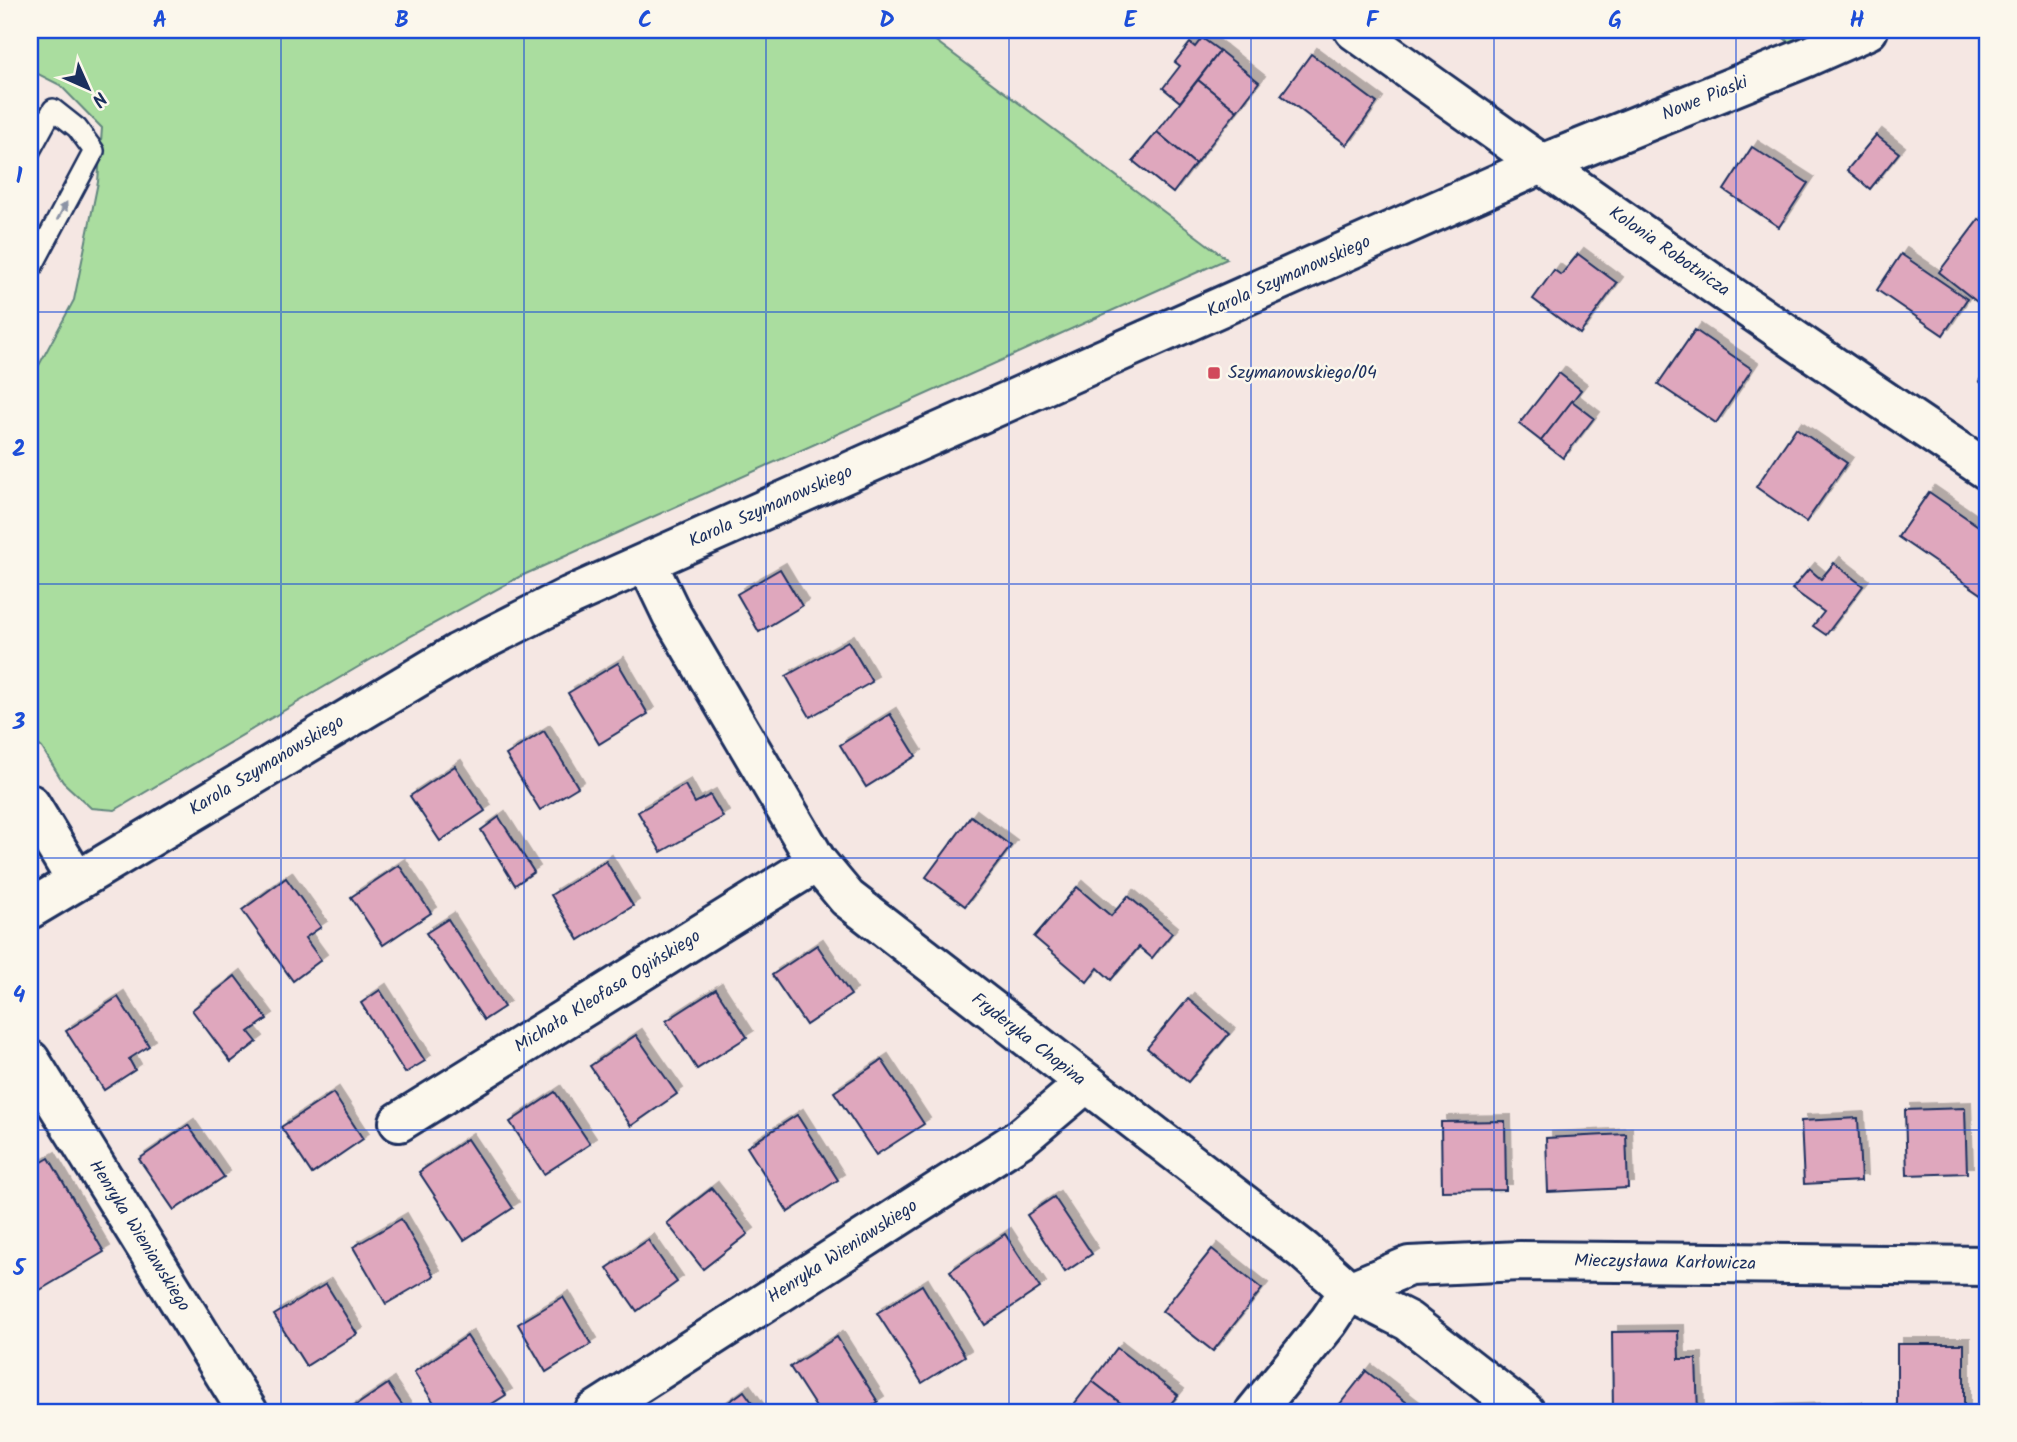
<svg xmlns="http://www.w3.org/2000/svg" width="2017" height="1442" viewBox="0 0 2017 1442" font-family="Kalam,sans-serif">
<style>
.green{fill:#aadd9f;stroke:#62867e;stroke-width:2}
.building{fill:#dfa7bd;stroke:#1b2f5e;stroke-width:2;filter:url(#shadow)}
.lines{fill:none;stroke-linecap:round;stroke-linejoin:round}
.service-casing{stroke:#1b2f5e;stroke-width:24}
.minor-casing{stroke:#1b2f5e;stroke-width:44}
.tertiary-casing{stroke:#1b2f5e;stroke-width:44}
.service{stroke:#fbf7ec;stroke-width:19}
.minor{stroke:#fbf7ec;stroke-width:38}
.tertiary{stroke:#fbf7ec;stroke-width:38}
.oneway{fill:#8b93a5}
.grid{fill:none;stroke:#1d4ed8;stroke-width:2;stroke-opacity:0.55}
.poi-dot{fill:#d1495b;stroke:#fbf7ec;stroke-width:2.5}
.labels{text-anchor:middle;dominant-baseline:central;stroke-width:5;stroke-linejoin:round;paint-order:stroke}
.street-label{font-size:18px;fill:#1b2f5e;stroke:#fbf7ec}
.poi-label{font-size:18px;fill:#1b2f5e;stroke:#fbf7ec;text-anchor:start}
.neatline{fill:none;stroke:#1d4ed8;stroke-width:2.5}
.grid-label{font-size:23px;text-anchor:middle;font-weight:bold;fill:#1d4ed8}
</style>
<defs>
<filter id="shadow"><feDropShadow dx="6" dy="-6" stdDeviation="0" flood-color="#0004"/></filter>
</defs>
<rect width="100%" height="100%" fill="#f5e7e3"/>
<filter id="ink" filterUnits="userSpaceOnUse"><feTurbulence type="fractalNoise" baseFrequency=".0143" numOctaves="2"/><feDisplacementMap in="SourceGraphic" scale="14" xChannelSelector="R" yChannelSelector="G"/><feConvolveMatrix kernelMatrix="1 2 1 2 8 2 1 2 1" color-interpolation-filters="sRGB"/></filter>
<g filter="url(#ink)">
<!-- green -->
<g class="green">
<path d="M 30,30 L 921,30 L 1227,259 L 519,577 L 409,637 L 115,810 L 91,808 L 63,782 L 42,748 L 30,738 L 30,382 L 74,300 L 98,182 L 102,128 L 60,85 L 30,70 Z"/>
<path d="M 1774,30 L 1868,30 L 1807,57 Z"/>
</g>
<!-- building -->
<g class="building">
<path d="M 1202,38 L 1220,51 L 1180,102 L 1163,88 L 1180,66 L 1175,62 L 1190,43 L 1195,47 Z"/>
<path d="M 1220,51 L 1259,82 L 1237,111 L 1198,80 Z"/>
<path d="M 1311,54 L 1377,103 L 1347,145 L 1281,95 Z"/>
<path d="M 1198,80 L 1237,111 L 1195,164 L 1157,132 Z"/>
<path d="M 1157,132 L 1195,164 L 1173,193 L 1133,161 Z"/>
<path d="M 1876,135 L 1899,153 L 1870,189 L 1847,170 Z"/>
<path d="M 1752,147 L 1808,183 L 1779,227 L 1724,190 Z"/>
<path d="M 1979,219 L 1987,225 L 1986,309 L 1939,272 Z"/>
<path d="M 1578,254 L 1617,283 L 1580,334 L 1533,299 L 1554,270 L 1561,275 Z"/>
<path d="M 1901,254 L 1967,299 L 1943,335 L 1877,290 Z"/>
<path d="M 1695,330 L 1752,369 L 1716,423 L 1658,384 Z"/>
<path d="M 1987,370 L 1987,387 L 1979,381 Z"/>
<path d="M 1559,373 L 1581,390 L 1541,441 L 1519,424 Z"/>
<path d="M 1572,401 L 1594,418 L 1563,458 L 1541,441 Z"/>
<path d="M 1796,428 L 1847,463 L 1806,522 L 1756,487 Z"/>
<path d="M 1929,492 L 1987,532 L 1987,589 L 1983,595 L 1898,537 Z"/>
<path d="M 1834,563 L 1863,586 L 1826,635 L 1813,626 L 1824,612 L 1792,589 L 1809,569 L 1821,579 Z"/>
<path d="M 780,569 L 802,606 L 759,632 L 737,594 Z"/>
<path d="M 848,641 L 872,682 L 810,717 L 786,676 Z"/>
<path d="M 618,663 L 648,714 L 599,744 L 568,693 Z"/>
<path d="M 890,714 L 916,756 L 866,787 L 840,745 Z"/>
<path d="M 544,731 L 578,787 L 540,810 L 506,755 Z"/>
<path d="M 455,766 L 485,811 L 440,841 L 410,796 Z"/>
<path d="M 685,785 L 695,803 L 710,795 L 723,817 L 661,852 L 638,812 Z"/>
<path d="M 971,816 L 1011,846 L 965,906 L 926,877 Z"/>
<path d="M 499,817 L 534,872 L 515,885 L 481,830 Z"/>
<path d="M 606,861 L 633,906 L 579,940 L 551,895 Z"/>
<path d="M 399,865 L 431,913 L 383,945 L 351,897 Z"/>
<path d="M 286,878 L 321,927 L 305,938 L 321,960 L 293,981 L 242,910 Z"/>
<path d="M 1077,887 L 1111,916 L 1128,896 L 1172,933 L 1152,958 L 1139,947 L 1111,980 L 1098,968 L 1087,982 L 1034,937 Z"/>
<path d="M 448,919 L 504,1007 L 484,1020 L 426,933 Z"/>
<path d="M 817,945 L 851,995 L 806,1025 L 772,975 Z"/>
<path d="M 235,976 L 267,1019 L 249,1032 L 257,1042 L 231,1062 L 192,1010 Z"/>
<path d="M 716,989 L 747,1037 L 697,1069 L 666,1021 Z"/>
<path d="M 380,990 L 425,1061 L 405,1073 L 361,1003 Z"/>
<path d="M 118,997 L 149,1046 L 129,1059 L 135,1070 L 104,1090 L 66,1031 Z"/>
<path d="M 1188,999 L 1229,1034 L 1188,1082 L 1147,1048 Z"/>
<path d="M 636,1035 L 677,1094 L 631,1126 L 590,1066 Z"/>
<path d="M 882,1060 L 924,1124 L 876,1155 L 834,1092 Z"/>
<path d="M 555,1092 L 590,1144 L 544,1174 L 510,1122 Z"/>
<path d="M 333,1093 L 363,1139 L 312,1174 L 281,1127 Z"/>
<path d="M 1965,1108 L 1967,1173 L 1907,1175 L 1905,1110 Z"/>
<path d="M 797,1115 L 838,1180 L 788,1212 L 747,1147 Z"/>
<path d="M 1858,1118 L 1861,1181 L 1804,1184 L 1801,1121 Z"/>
<path d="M 1505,1121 L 1506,1190 L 1442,1191 L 1441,1122 Z"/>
<path d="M 188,1125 L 224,1177 L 174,1210 L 139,1159 Z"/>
<path d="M 1626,1134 L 1628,1188 L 1548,1192 L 1546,1138 Z"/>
<path d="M 467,1139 L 513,1208 L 464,1240 L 419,1172 Z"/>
<path d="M 49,1158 L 104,1252 L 40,1290 L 30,1273 L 30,1169 Z"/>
<path d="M 712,1188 L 748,1234 L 703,1269 L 667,1223 Z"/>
<path d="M 1054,1197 L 1092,1254 L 1065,1272 L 1027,1215 Z"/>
<path d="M 401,1219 L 434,1276 L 386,1304 L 353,1247 Z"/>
<path d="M 1005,1234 L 1040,1288 L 985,1325 L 950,1271 Z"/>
<path d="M 648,1240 L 677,1282 L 637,1311 L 607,1268 Z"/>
<path d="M 1212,1249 L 1262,1289 L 1213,1351 L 1162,1311 Z"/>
<path d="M 326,1284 L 357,1334 L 306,1366 L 274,1315 Z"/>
<path d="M 922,1285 L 965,1356 L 922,1383 L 877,1313 Z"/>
<path d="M 563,1297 L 591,1344 L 546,1372 L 518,1324 Z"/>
<path d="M 1678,1331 L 1679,1359 L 1696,1359 L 1698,1412 L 1613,1412 L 1612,1332 Z"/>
<path d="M 467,1336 L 506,1395 L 479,1412 L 440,1412 L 414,1372 Z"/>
<path d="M 837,1337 L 878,1402 L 863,1412 L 819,1412 L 790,1367 Z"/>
<rect x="1897" y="1344" width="67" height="68"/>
<path d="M 1117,1348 L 1178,1395 L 1164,1412 L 1132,1412 L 1092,1381 Z"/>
<path d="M 1366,1371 L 1419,1412 L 1351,1412 L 1340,1404 Z"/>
<path d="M 1092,1381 L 1132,1412 L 1068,1412 Z"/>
<path d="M 388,1384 L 407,1412 L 346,1412 Z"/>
<path d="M 744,1391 L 759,1412 L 715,1412 Z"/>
<path d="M 1340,1404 L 1351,1412 L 1334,1412 Z"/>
<path d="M 1856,1408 L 1857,1412 L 1733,1412 Z"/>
</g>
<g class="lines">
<defs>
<path id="service" d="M 30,151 L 53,109 L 77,128 L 94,151 L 30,271"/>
<g id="minor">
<path d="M 1542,164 L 1807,57 L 1868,30"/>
<path d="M 647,563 L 672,615 L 817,862 L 847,898 L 1303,1250 L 1349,1291 L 1408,1321 L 1525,1412"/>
<path d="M 30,804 L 76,880"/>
<path d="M 30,1060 L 248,1412"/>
<path d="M 399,1122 L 817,862"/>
<path d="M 594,1412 L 1021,1138 L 1085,1084"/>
<path d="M 1255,1412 L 1329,1321 L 1349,1291 L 1409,1266 L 1520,1261 L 1987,1266"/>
</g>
<g id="tertiary">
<path d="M 1354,30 C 1562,180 1773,327 1987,470"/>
<path d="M 30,909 L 458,653 L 570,596 L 1542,164"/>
</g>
</defs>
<!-- service casing -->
<use href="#service" class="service-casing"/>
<!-- minor casing -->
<use href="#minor" class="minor-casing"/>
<!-- tertiary casing -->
<use href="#tertiary" class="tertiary-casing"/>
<!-- service -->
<use href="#service" class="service"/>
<!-- minor -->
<use href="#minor" class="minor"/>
<!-- tertiary -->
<use href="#tertiary" class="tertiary"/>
</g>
<!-- one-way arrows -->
<defs><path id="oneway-solid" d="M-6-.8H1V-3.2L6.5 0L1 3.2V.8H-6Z" transform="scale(1.75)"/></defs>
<use class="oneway" href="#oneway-solid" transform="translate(62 211) rotate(-62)"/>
</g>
<!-- grid -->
<path class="grid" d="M 281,30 L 281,1412M 524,30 L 524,1412M 766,30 L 766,1412M 1009,30 L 1009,1412M 1251,30 L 1251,1412M 1494,30 L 1494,1412M 1736,30 L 1736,1412M 30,312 L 1987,312M 30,584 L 1987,584M 30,858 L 1987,858M 30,1130 L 1987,1130"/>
<!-- markers -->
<rect class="poi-dot" x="1207" y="366" width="14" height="14" rx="3.5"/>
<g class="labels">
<!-- street labels -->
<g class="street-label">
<text transform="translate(1705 99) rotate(-22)">Nowe Piaski</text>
<text transform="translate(1669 252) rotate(35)">Kolonia Robotnicza</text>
<text transform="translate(1289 277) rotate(-24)">Karola Szymanowskiego</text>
<text transform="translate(771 507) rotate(-24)">Karola Szymanowskiego</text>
<text transform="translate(267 766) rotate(-31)">Karola Szymanowskiego</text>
<text transform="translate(608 992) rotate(-32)">Michała Kleofasa Ogińskiego</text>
<text transform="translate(1028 1040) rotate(38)">Fryderyka Chopina</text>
<text transform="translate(139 1236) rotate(58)">Henryka Wieniawskiego</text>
<text transform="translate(843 1252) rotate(-33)">Henryka Wieniawskiego</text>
<text transform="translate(1665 1263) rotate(1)">Mieczysława Karłowicza</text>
</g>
<!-- poi labels -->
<g class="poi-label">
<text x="1228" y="373">Szymanowskiego/04</text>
</g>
</g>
<!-- margin -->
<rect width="2017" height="1442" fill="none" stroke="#fbf7ec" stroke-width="77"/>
<!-- north arrow -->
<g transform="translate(88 88) rotate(135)" stroke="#fbf7ec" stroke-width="5" paint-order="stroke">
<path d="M0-5L12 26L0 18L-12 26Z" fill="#1b2f5e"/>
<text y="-10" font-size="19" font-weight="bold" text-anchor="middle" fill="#1b2f5e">N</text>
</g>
<rect x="38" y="38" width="1941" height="1366" class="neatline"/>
<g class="grid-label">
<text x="160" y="27">A</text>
<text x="402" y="27">B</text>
<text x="645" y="27">C</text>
<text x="887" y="27">D</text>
<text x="1130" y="27">E</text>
<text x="1372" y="27">F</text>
<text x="1615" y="27">G</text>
<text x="1857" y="27">H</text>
<text x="19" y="183">1</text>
<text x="19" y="456">2</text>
<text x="19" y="729">3</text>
<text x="19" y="1002">4</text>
<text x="19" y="1275">5</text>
</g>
</svg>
